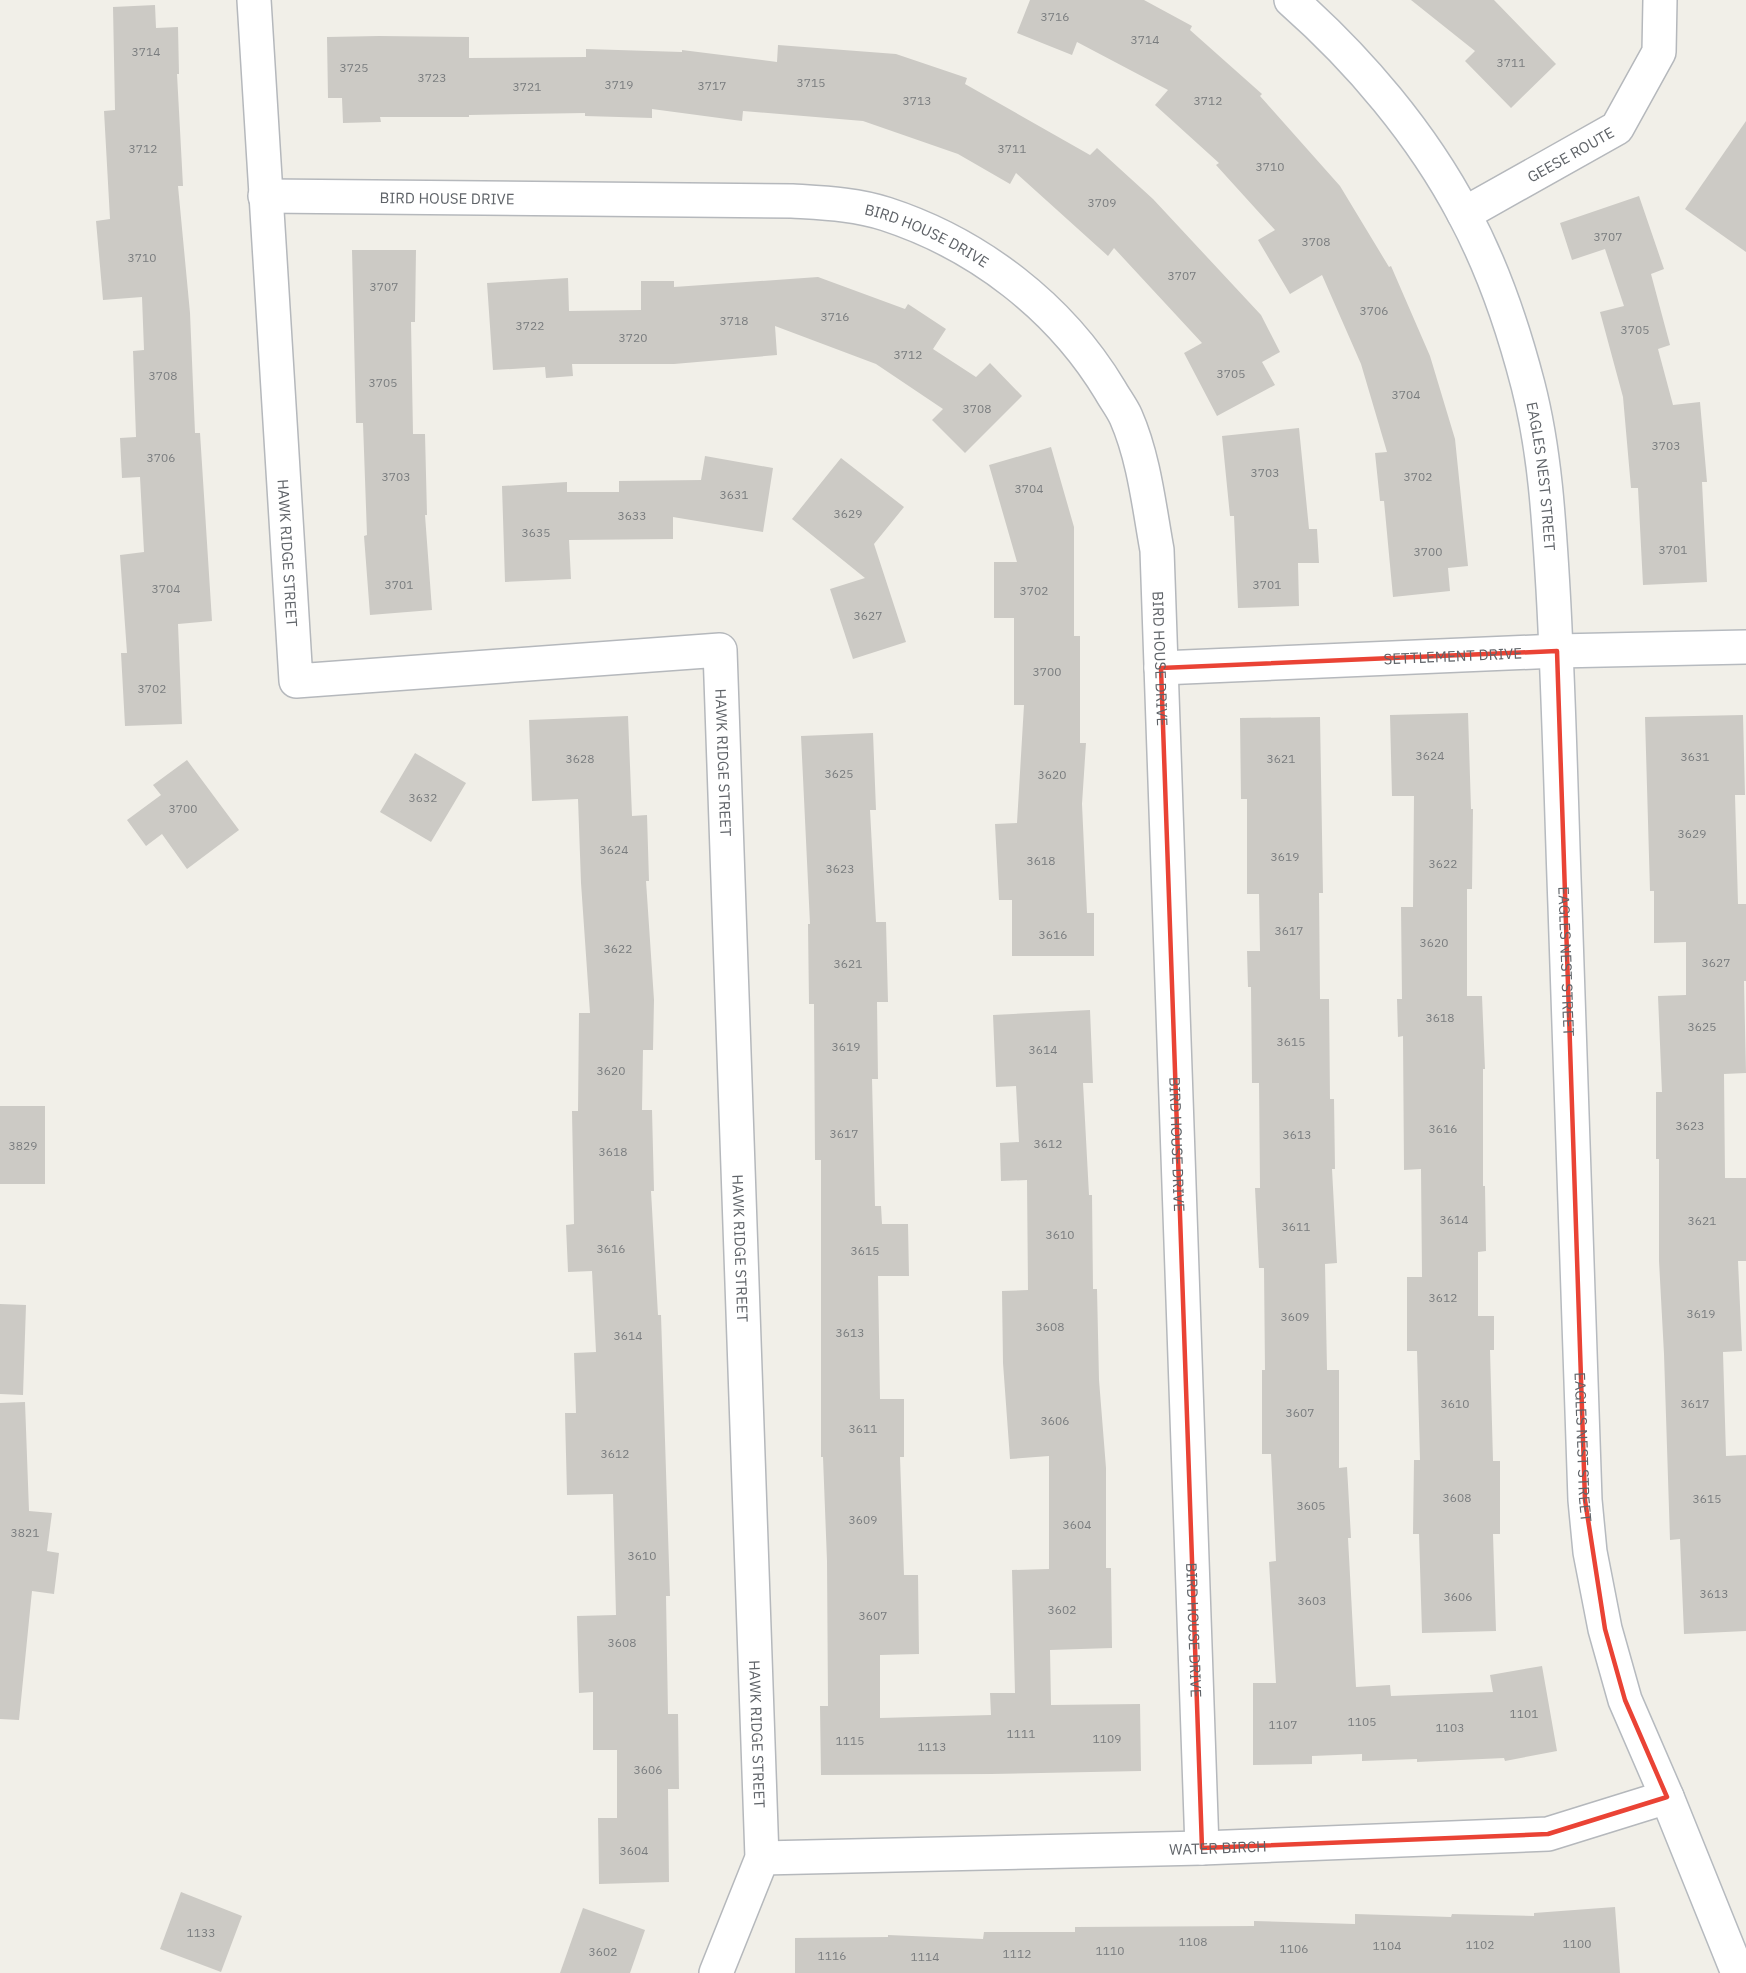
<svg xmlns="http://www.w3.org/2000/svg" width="1746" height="1973" viewBox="0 0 1746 1973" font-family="'IBM Plex Sans',sans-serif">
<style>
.building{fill:#cccac5}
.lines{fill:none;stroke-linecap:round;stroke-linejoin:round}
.street-casing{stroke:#b5b8bc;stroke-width:36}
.secondary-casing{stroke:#b6babf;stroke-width:36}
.street{stroke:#fff;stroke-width:33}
.secondary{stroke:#fff;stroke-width:33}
.marked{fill:none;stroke:#ea4335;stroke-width:4.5;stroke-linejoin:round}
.labels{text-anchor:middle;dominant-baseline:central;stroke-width:4.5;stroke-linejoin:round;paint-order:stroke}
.number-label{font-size:12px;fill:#7a7d7f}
.street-label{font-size:15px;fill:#5f6368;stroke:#fff}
</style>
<rect width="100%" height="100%" fill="#f1efe8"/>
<!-- building -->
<g class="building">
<path d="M 1030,0 L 1144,0 L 1192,26 L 1190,30 L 1262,94 L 1260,96 L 1340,186 L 1389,267 L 1391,266 L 1430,356 L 1455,439 L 1468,566 L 1448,568 L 1450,591 L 1393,597 L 1384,501 L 1380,501 L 1375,453 L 1387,452 L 1361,364 L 1322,275 L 1290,294 L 1258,240 L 1275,230 L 1216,165 L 1219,163 L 1155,105 L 1168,90 L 1077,42 L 1072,55 L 1017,33 Z"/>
<path d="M 1411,0 L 1494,0 L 1556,64 L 1511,108 L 1465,61 L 1475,51 Z"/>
<path d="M 155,5 L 156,28 L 178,27 L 179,74 L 177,74 L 183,186 L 178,186 L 190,313 L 195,433 L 200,433 L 212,621 L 178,624 L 182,724 L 125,726 L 121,653 L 127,653 L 120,555 L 144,552 L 140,477 L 122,478 L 120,438 L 136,437 L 133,351 L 144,350 L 142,297 L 103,300 L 96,221 L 110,219 L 104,111 L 115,110 L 113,7 Z"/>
<path d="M 379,36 L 469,37 L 469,58 L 586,57 L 586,49 L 682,52 L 682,50 L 777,62 L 778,45 L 896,54 L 967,78 L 965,84 L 1090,155 L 1097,148 L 1153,199 L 1261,315 L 1280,352 L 1262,362 L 1275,385 L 1217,416 L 1184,353 L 1202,343 L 1114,248 L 1108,256 L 1016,173 L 1010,184 L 958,154 L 863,121 L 743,111 L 742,121 L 652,109 L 652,118 L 585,116 L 585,113 L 469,115 L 469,117 L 380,117 L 381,122 L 343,123 L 342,98 L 328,98 L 327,37 Z"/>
<path d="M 1746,121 L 1746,252 L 1685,209 Z"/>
<path d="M 1639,196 L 1664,269 L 1651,274 L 1670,345 L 1658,349 L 1673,405 L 1700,402 L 1707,482 L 1702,482 L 1707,582 L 1643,585 L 1638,488 L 1631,488 L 1623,397 L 1600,312 L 1624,306 L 1605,249 L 1572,260 L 1560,223 Z"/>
<path d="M 352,250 L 416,250 L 415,322 L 411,322 L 413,434 L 425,434 L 427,515 L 425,515 L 432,610 L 370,615 L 364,536 L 367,535 L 363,423 L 356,423 Z"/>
<path d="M 818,277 L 905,309 L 908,304 L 946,329 L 933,349 L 976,377 L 990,363 L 1022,396 L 965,453 L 932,420 L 943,409 L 876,364 L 775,326 L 777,355 L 674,364 L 572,364 L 573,376 L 546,378 L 545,367 L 493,370 L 487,283 L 568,278 L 569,311 L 641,310 L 641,281 L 674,281 L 674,287 Z"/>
<path d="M 1299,428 L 1309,529 L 1317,529 L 1319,563 L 1298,563 L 1299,606 L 1238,608 L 1234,516 L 1230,516 L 1222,436 Z"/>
<path d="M 1051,447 L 1074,527 L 1074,636 L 1080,636 L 1080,743 L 1086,743 L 1082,804 L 1087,913 L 1094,913 L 1094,956 L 1012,956 L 1012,900 L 999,900 L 995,824 L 1017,823 L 1024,705 L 1014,705 L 1014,618 L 994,618 L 994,562 L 1017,562 L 989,465 Z"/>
<path d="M 705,456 L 773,468 L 763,532 L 673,517 L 673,539 L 569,540 L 571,579 L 505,582 L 502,486 L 567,482 L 567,492 L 619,492 L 619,481 L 701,480 Z"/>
<path d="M 841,458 L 904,507 L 874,544 L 906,642 L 853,659 L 830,589 L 865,578 L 792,519 Z"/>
<path d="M 1468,713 L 1471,809 L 1473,809 L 1472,889 L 1467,889 L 1467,996 L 1482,996 L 1485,1069 L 1483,1069 L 1483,1186 L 1485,1186 L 1486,1251 L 1478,1252 L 1478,1316 L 1494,1316 L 1494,1350 L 1490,1350 L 1493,1461 L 1500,1461 L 1500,1534 L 1493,1534 L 1496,1631 L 1422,1633 L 1419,1534 L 1413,1534 L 1414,1460 L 1420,1460 L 1417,1351 L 1407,1351 L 1407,1277 L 1422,1277 L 1421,1169 L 1404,1170 L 1403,1036 L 1398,1037 L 1397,999 L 1402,999 L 1401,907 L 1413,907 L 1414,796 L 1392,796 L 1390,715 Z"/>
<path d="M 1743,715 L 1745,795 L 1735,795 L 1738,904 L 1746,904 L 1746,981 L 1744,981 L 1746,1073 L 1724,1074 L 1725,1178 L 1746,1178 L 1746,1261 L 1738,1261 L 1742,1351 L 1723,1352 L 1726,1456 L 1746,1455 L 1746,1631 L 1684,1634 L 1680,1539 L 1670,1540 L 1664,1354 L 1659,1261 L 1659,1159 L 1656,1159 L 1656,1092 L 1662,1092 L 1658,996 L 1686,995 L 1686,942 L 1654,943 L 1654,891 L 1650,891 L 1645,717 Z"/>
<path d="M 628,716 L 632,816 L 647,815 L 649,881 L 646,881 L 654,1000 L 653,1050 L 643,1050 L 642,1110 L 652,1110 L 654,1191 L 651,1191 L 658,1315 L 661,1315 L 670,1596 L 666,1596 L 668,1714 L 678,1714 L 679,1789 L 668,1789 L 669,1882 L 599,1884 L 598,1818 L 617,1818 L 617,1750 L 593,1750 L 593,1692 L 579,1693 L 577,1616 L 616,1615 L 613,1494 L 567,1495 L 565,1413 L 576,1413 L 574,1353 L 596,1352 L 592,1271 L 568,1272 L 566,1225 L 574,1224 L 572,1111 L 578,1111 L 579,1013 L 590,1013 L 581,883 L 578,799 L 532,801 L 529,720 Z"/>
<path d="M 1320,717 L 1323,893 L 1319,893 L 1320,999 L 1329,999 L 1330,1099 L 1334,1099 L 1335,1169 L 1332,1169 L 1337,1263 L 1325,1264 L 1327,1370 L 1339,1370 L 1339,1468 L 1347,1467 L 1351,1538 L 1348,1538 L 1356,1687 L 1390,1685 L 1391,1696 L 1493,1692 L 1490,1675 L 1542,1666 L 1557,1751 L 1505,1761 L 1504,1758 L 1417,1762 L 1417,1759 L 1362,1761 L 1362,1754 L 1312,1756 L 1312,1764 L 1253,1765 L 1253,1683 L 1276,1683 L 1269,1562 L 1276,1561 L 1271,1454 L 1262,1454 L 1262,1370 L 1265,1370 L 1264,1268 L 1259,1268 L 1255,1188 L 1260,1188 L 1259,1083 L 1252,1083 L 1251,987 L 1248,987 L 1247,951 L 1260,951 L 1259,894 L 1247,894 L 1247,799 L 1241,799 L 1240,718 Z"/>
<path d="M 873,733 L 876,810 L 870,810 L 876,922 L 886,922 L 888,1002 L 877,1002 L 878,1079 L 872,1079 L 875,1206 L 881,1206 L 882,1224 L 908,1224 L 909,1276 L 878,1276 L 880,1399 L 904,1399 L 904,1457 L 900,1457 L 904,1575 L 918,1575 L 919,1654 L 880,1655 L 880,1718 L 991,1715 L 990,1693 L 1015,1693 L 1012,1570 L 1049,1569 L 1049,1456 L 1010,1459 L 1003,1363 L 1002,1291 L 1028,1290 L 1027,1180 L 1001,1181 L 1000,1143 L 1019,1142 L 1016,1086 L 996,1087 L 993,1015 L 1090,1010 L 1093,1083 L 1083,1083 L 1089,1195 L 1092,1195 L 1093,1289 L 1097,1289 L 1099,1380 L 1106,1468 L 1106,1568 L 1111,1568 L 1112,1648 L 1050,1650 L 1051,1705 L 1140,1704 L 1141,1771 L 991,1774 L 821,1775 L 820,1706 L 828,1706 L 827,1561 L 823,1457 L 821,1457 L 821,1160 L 815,1160 L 814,1004 L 809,1004 L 808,924 L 810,924 L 801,736 Z"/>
<path d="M 415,753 L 466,783 L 431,842 L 380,812 Z"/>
<path d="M 187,760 L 239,830 L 187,869 L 162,834 L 146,846 L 127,820 L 161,795 L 153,785 Z"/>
<rect x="0" y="1106" width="45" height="78"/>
<path d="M 0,1304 L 26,1305 L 23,1395 L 0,1394 Z"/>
<path d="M 25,1402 L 29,1511 L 52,1513 L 47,1551 L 59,1553 L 54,1594 L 32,1591 L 19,1720 L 0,1719 L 0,1403 Z"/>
<path d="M 181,1892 L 242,1916 L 221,1972 L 160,1949 Z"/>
<path d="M 1615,1907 L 1620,1973 L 795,1973 L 795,1938 L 888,1937 L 888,1935 L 983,1939 L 984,1932 L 1075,1932 L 1075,1927 L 1254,1926 L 1254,1921 L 1355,1924 L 1355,1914 L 1451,1917 L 1452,1914 L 1534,1916 L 1534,1913 Z"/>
<path d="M 583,1908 L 645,1930 L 630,1973 L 560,1973 Z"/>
</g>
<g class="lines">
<defs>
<g id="street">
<path id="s1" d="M 254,0 L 296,681 L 720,650 L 762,1858 L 716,1973"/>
<path id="s2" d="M 265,196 L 792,201 C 824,203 856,204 886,214 C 978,244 1060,307 1110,390 C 1115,399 1122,408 1126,417 C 1144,458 1149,506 1157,550 L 1202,1848"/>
<path id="s3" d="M 1464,214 L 1617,128 L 1659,52 L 1660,0"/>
<path id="s4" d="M 1161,668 L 1557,651"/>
<path id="s5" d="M 762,1858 L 1202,1848 L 1548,1834 L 1667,1797"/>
</g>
<g id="secondary">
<path id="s6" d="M 1291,0 C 1359,60 1422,134 1464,214 C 1493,268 1513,327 1528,385 C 1545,451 1549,521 1553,589 C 1559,694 1561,800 1565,906 C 1572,1104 1578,1302 1585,1500 L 1590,1552 L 1605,1629 L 1625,1700 L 1667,1797 L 1738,1973"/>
<path d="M 1557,651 L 1746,647"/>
</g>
</defs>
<!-- street casing -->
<use href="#street" class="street-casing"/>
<!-- secondary casing -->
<use href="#secondary" class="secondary-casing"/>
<!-- street -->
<use href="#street" class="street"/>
<!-- secondary -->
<use href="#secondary" class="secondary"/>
</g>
<!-- marked area -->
<path class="marked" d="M 1557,651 L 1585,1500 L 1605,1629 L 1625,1700 L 1667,1797 L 1548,1834 L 1202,1848 L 1161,668 Z"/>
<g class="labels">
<!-- number labels -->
<g class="number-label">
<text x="1055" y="16">3716</text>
<text x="1145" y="39">3714</text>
<text x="146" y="51">3714</text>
<text x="1511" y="62">3711</text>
<text x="354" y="67">3725</text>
<text x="432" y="77">3723</text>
<text x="811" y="82">3715</text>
<text x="619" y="84">3719</text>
<text x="712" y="85">3717</text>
<text x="527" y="86">3721</text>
<text x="917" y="100">3713</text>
<text x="1208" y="100">3712</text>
<text x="143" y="148">3712</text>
<text x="1012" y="148">3711</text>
<text x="1270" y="166">3710</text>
<text x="1102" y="202">3709</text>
<text x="1608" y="236">3707</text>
<text x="1316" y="241">3708</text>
<text x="142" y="257">3710</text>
<text x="1182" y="275">3707</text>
<text x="384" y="286">3707</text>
<text x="1374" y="310">3706</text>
<text x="835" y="316">3716</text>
<text x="734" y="320">3718</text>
<text x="530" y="325">3722</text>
<text x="1635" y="329">3705</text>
<text x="633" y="337">3720</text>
<text x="908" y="354">3712</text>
<text x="1231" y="373">3705</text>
<text x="163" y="375">3708</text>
<text x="383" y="382">3705</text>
<text x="1406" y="394">3704</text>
<text x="977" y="408">3708</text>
<text x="1666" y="445">3703</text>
<text x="161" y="457">3706</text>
<text x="1265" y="472">3703</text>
<text x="396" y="476">3703</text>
<text x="1418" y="476">3702</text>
<text x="1029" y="488">3704</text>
<text x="734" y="494">3631</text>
<text x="848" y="513">3629</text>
<text x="632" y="515">3633</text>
<text x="536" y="532">3635</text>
<text x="1673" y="549">3701</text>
<text x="1428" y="551">3700</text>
<text x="399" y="584">3701</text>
<text x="1267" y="584">3701</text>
<text x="166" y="588">3704</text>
<text x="1034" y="590">3702</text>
<text x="868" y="615">3627</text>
<text x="1047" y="671">3700</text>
<text x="152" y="688">3702</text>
<text x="1430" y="755">3624</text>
<text x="1695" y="756">3631</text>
<text x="580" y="758">3628</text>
<text x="1281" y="758">3621</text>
<text x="839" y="773">3625</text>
<text x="1052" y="774">3620</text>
<text x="423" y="797">3632</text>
<text x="183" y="808">3700</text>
<text x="1692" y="833">3629</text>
<text x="614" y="849">3624</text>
<text x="1285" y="856">3619</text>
<text x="1041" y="860">3618</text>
<text x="1443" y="863">3622</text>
<text x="840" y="868">3623</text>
<text x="1289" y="930">3617</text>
<text x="1053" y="934">3616</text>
<text x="1434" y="942">3620</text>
<text x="618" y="948">3622</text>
<text x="1716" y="962">3627</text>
<text x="848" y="963">3621</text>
<text x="1440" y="1017">3618</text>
<text x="1702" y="1026">3625</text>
<text x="1291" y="1041">3615</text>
<text x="846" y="1046">3619</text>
<text x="1043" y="1049">3614</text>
<text x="611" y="1070">3620</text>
<text x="1690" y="1125">3623</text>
<text x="1443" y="1128">3616</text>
<text x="844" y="1133">3617</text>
<text x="1297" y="1134">3613</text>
<text x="1048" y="1143">3612</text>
<text x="23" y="1145">3829</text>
<text x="613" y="1151">3618</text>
<text x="1454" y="1219">3614</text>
<text x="1702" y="1220">3621</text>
<text x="1296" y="1226">3611</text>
<text x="1060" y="1234">3610</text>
<text x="611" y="1248">3616</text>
<text x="865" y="1250">3615</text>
<text x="1443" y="1297">3612</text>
<text x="1701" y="1313">3619</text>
<text x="1295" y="1316">3609</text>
<text x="1050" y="1326">3608</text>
<text x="850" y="1332">3613</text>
<text x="628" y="1335">3614</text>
<text x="1455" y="1403">3610</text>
<text x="1695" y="1403">3617</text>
<text x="1300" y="1412">3607</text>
<text x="1055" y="1420">3606</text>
<text x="863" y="1428">3611</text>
<text x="615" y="1453">3612</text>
<text x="1457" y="1497">3608</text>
<text x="1707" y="1498">3615</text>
<text x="1311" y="1505">3605</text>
<text x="863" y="1519">3609</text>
<text x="1077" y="1524">3604</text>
<text x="25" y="1532">3821</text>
<text x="642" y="1555">3610</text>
<text x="1714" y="1593">3613</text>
<text x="1458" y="1596">3606</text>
<text x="1312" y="1600">3603</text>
<text x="1062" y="1609">3602</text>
<text x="873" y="1615">3607</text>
<text x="622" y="1642">3608</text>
<text x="1524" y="1713">1101</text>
<text x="1362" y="1721">1105</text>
<text x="1283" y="1724">1107</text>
<text x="1450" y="1727">1103</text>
<text x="1021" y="1733">1111</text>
<text x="1107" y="1738">1109</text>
<text x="850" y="1740">1115</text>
<text x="932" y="1746">1113</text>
<text x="648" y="1769">3606</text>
<text x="634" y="1850">3604</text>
<text x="201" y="1932">1133</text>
<text x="1193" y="1941">1108</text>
<text x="1577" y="1943">1100</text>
<text x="1480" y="1944">1102</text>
<text x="1387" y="1945">1104</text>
<text x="1294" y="1948">1106</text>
<text x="1110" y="1950">1110</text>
<text x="603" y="1951">3602</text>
<text x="1017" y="1953">1112</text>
<text x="832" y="1955">1116</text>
<text x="925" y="1956">1114</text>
</g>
<!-- street labels -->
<g class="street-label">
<text stroke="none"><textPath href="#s3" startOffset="122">GEESE ROUTE</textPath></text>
<text stroke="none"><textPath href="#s2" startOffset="182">BIRD HOUSE DRIVE</textPath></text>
<text stroke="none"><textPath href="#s2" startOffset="668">BIRD HOUSE DRIVE</textPath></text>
<text stroke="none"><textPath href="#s6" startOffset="552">EAGLES NEST STREET</textPath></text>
<text stroke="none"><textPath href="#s1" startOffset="554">HAWK RIDGE STREET</textPath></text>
<text stroke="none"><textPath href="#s4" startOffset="292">SETTLEMENT DRIVE</textPath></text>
<text stroke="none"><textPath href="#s2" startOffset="1190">BIRD HOUSE DRIVE</textPath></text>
<text stroke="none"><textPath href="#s1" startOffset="1220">HAWK RIDGE STREET</textPath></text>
<text stroke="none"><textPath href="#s6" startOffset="1038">EAGLES NEST STREET</textPath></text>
<text stroke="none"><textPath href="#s2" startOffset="1676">BIRD HOUSE DRIVE</textPath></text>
<text stroke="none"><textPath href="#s1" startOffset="1706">HAWK RIDGE STREET</textPath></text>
<text stroke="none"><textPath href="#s6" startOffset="1524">EAGLES NEST STREET</textPath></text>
<text stroke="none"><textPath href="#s2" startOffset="2162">BIRD HOUSE DRIVE</textPath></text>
<text stroke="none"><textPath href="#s1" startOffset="2192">HAWK RIDGE STREET</textPath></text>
<text stroke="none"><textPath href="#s5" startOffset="456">WATER BIRCH</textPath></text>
</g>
</g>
</svg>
